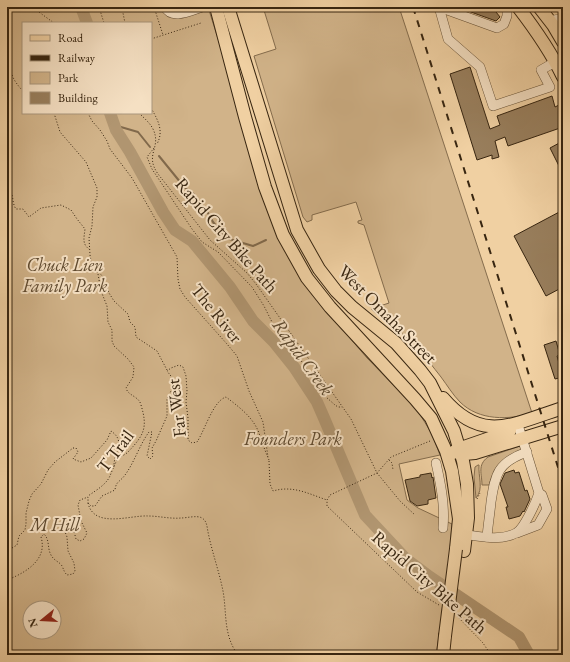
<svg xmlns="http://www.w3.org/2000/svg" width="570" height="662" viewBox="0 0 570 662" font-family="'EB Garamond',serif">
<style>
.green{fill:#d1b389;stroke:#846c4d;fill-rule:evenodd}
.lines{fill:none;stroke-linecap:round;stroke-linejoin:round}
.stream{stroke:#81694b;stroke-width:2}
.river{stroke:#b19671;stroke-width:12}
.building{fill:#987e5c;stroke:#382611}
.minor-casing{stroke:#665035;stroke-width:10}
.major-casing{stroke:#382611;stroke-width:14}
.path{stroke:#382611;stroke-width:1;stroke-dasharray:1 2;stroke-linecap:butt}
.minor{stroke:#f5e0c3;stroke-width:9}
.major{stroke:#f0d0a2;stroke-width:12}
.rail{stroke:#382611;stroke-width:2;stroke-dasharray:7 7;stroke-linecap:butt}
.major-bridge-casing{stroke:#382611;stroke-width:14;stroke-linecap:butt}
.major-bridge{stroke:#f0d0a2;stroke-width:12}
.labels{text-anchor:middle;dominant-baseline:central;stroke-width:4;stroke-linejoin:round;paint-order:stroke}
.street-label{font-size:18px;fill:#382611;stroke:#f5e0c3}
.park-label{font-size:18px;font-style:italic;fill:#5e492f;stroke:#f5e0c3}
.water-label{font-size:19px;font-style:italic;fill:#5c482e;stroke:#f5e0c3}
</style>
<rect width="100%" height="100%" fill="#f0d0a2"/>
<filter id="stains"><feTurbulence type="fractalNoise" baseFrequency=".005" numOctaves="4"/><feColorMatrix values="0 0 0 0 .2 0 0 0 0 .09 0 0 0 0 .02 0 0 0 .5 -.17"/></filter>
<radialGradient id="worn" r=".72"><stop offset=".6" stop-color="#630" stop-opacity="0"/><stop offset="1" stop-color="#630" stop-opacity=".3"/></radialGradient>
<!-- green -->
<g class="green">
<path d="M 7,7 L 208,7 L 276,223 L 287,255 L 304,284 L 367,358 L 416,408 L 432,434 L 440,455 L 399,464 L 407,500 L 418,508 L 452,524 C 449,568 443,611 436,655 L 7,655 ZM 23,23 L 151,23 L 151,113 L 23,113 ZM 30,608 L 54,608 L 54,632 L 30,632 Z"/>
<path d="M 263,7 L 399,7 L 532,413 C 509,420 479,421 460,402 C 453,395 447,385 441,377 C 433,367 425,356 416,346 C 402,332 385,322 371,309 L 389,303 L 364,225 L 358,223 L 358,221 L 362,220 L 356,202 L 312,215 L 312,220 L 307,222 L 303,217 L 254,56 L 276,49 Z"/>
<path d="M 520,446 L 521,450 L 491,479 L 489,485 L 482,485 C 482,474 477,465 488,457 Z"/>
<path d="M 478,465 L 479,465 C 478,476 484,489 476,498 L 474,477 L 475,467 Z"/>
</g>
<g class="lines">
<!-- stream -->
<g class="stream">
<path d="M 114,125 L 138,132 L 150,147"/>
<path d="M 159,156 L 185,188 L 193,193 L 208,213 L 213,222 L 226,238 L 253,246 L 266,240"/>
</g>
<!-- river -->
<g class="river">
<path d="M 81,7 L 87,23"/>
<path d="M 110,113 L 116,130 L 130,152 L 163,212 L 175,230 L 192,241 L 230,287 L 253,321 L 274,342 L 294,367 L 317,402 L 324,418 L 365,515 L 406,559 L 430,577 L 519,637 L 529,655"/>
</g>
</g>
<!-- building -->
<g class="building">
<path d="M 457,7 L 492,7 L 500,17 L 496,21 Z"/>
<path d="M 470,67 L 490,129 L 500,125 L 497,116 L 552,96 L 555,107 L 559,105 L 563,115 L 563,127 L 508,146 L 505,137 L 495,141 L 499,157 L 492,159 L 492,155 L 477,160 L 450,74 Z"/>
<path d="M 563,141 L 563,174 L 550,148 Z"/>
<path d="M 563,210 L 563,287 L 546,296 L 514,236 Z"/>
<path d="M 556,341 L 560,355 L 557,356 L 563,377 L 555,379 L 544,345 Z"/>
<path d="M 514,470 L 515,473 L 519,472 L 525,491 L 527,490 L 530,499 L 524,512 L 523,511 L 520,516 L 509,519 L 506,507 L 508,507 L 500,484 L 505,473 Z"/>
<path d="M 431,473 L 432,478 L 433,477 L 436,498 L 428,500 L 428,504 L 417,506 L 410,501 L 405,480 L 420,477 L 420,475 Z"/>
</g>
<g class="lines">
<defs>
<g id="minor">
<path d="M 165,7 C 172,21 192,10 203,7"/>
<path d="M 439,7 L 448,39 L 480,67 L 493,106 L 550,87 L 541,70 L 555,62"/>
<path d="M 439,7 L 497,28 L 504,24 L 507,16 L 507,12"/>
<path d="M 550,21 L 563,18"/>
<path d="M 7,41 L 7,47"/>
<path d="M 436,463 C 441,485 445,506 443,528"/>
<path d="M 517,533 L 538,525 L 547,509 L 542,495 L 539,493"/>
<path d="M 461,534 C 478,536 500,542 516,533 C 524,529 536,502 539,493 L 519,428"/>
<path d="M 487,537 C 488,525 490,513 491,502 C 495,474 498,462 527,452"/>
</g>
<g id="major">
<path d="M 216,7 L 245,117 L 265,187 L 283,235 L 307,278 L 330,307 L 415,399 L 431,418 L 446,451 L 452,471 L 459,519 L 456,549"/>
<path d="M 228,7 L 297,230 L 319,269 L 336,291 L 352,307 L 396,343 L 420,370 L 430,383 L 454,431 L 463,461 L 467,484 L 468,518 L 464,551"/>
<path d="M 518,7 C 535,29 551,52 563,77"/>
<path d="M 539,7 L 553,25 L 563,42"/>
<path d="M 443,398 C 483,445 514,423 563,408"/>
<path d="M 456,450 L 464,454 L 475,453 L 563,426"/>
<path d="M 453,453 L 458,449 L 510,431"/>
<path d="M 443,655 L 445,636"/>
</g>
</defs>
<!-- minor casing -->
<use href="#minor" class="minor-casing"/>
<!-- major casing -->
<use href="#major" class="major-casing"/>
<!-- path -->
<g class="path">
<path d="M 32,7 L 54,23"/>
<path d="M 99,7 L 104,23"/>
<path d="M 117,7 L 123,13 L 125,23"/>
<path d="M 154,7 L 163,35"/>
<path d="M 151,39 L 201,23"/>
<path d="M 8,55 C 13,60 10,65 11,71 C 12,78 18,86 23,91"/>
<path d="M 151,108 C 158,120 164,131 157,144"/>
<path d="M 54,113 L 60,132 L 86,162 L 97,188 L 97,197 L 93,207 L 92,226 L 89,238 L 90,255 L 91,261 L 98,274 L 101,291 L 107,306 L 108,322 L 112,330 L 112,341 L 114,346 L 128,359 L 134,367 L 133,377 L 126,388 C 128,396 139,396 141,405 C 148,428 144,435 128,452 C 125,455 121,456 118,459 C 114,464 112,472 109,478 C 104,486 95,491 88,496"/>
<path d="M 88,113 L 92,121 L 100,130 L 107,141 L 110,149 L 132,178 L 177,257 L 178,279 L 180,289 L 185,297 L 227,344 L 237,356 L 249,391 L 263,422 L 268,457"/>
<path d="M 139,113 C 144,118 150,123 153,129 C 162,148 144,154 158,174 L 210,240 L 247,273 L 256,284 L 351,419 L 377,473 L 400,501 L 415,515"/>
<path d="M 154,148 L 147,157 L 152,169 L 192,229 L 202,242 L 218,252 L 252,287 L 264,306 L 275,328 L 298,356 L 316,383 L 326,397 L 335,405 L 338,407 L 342,407"/>
<path d="M 7,188 C 15,193 11,202 16,209 L 23,209 L 29,217 L 41,208 L 61,205 L 71,210 L 77,219 L 85,229 C 84,238 82,244 89,249"/>
<path d="M 97,270 L 103,277 L 109,293 L 114,301 L 128,314 L 130,322 L 135,327 L 136,337 L 157,351 L 167,370"/>
<path d="M 430,441 L 391,457 L 377,473 L 330,495 L 327,500 L 327,506 L 417,592 L 439,605"/>
<path d="M 389,460 L 392,463 L 393,470"/>
<path d="M 269,461 L 270,484 L 273,491 C 293,485 309,494 327,500"/>
<path d="M 477,499 L 480,493"/>
<path d="M 88,503 C 94,529 130,515 148,516 C 159,516 170,519 181,518 C 187,518 197,515 202,518 C 207,521 207,527 208,532 C 212,552 219,571 223,591 C 227,613 223,635 238,655"/>
<path d="M 7,551 L 17,545 L 19,536 L 25,530 L 26,524 L 26,513 L 29,501 L 32,494 L 41,484 L 48,470 L 55,462 L 73,448 L 76,448 L 78,452 L 73,459 L 81,462 L 91,458 L 107,440 L 111,431 C 127,442 113,453 114,467"/>
<path d="M 7,580 C 25,573 48,560 41,537 L 44,534 C 50,540 47,548 51,555 C 54,561 60,562 62,566 C 64,570 64,572 67,575 L 73,574 L 75,571 L 74,563 L 68,551 L 67,537 L 62,524 L 65,521 C 73,523 74,532 76,539 L 80,541 L 84,539 L 87,533 L 81,521 L 78,505 L 80,500 L 88,497 L 88,503 L 91,506 L 95,506 L 102,496 L 115,490 C 116,481 120,482 125,475 C 134,463 140,444 149,432 L 152,432 L 147,456 L 150,459 L 153,456 L 152,448 L 156,441 L 167,416 L 167,399 L 173,387 L 174,380 L 167,371 L 171,368 L 179,365 L 183,367 L 186,376 L 187,391 L 186,402 L 188,418 L 188,440 L 192,443 L 197,442 C 205,430 213,401 226,397 C 239,407 253,417 259,433 C 262,442 265,451 269,460"/>
<path d="M 457,616 L 483,643 L 491,655"/>
</g>
<!-- minor -->
<use href="#minor" class="minor"/>
<!-- major -->
<use href="#major" class="major"/>
<!-- rail -->
<path class="rail" d="M 413,7 L 563,483"/>
<defs>
<path id="major-bridge" d="M 445,636 L 456,549"/>
</defs>
<!-- major-bridge casing -->
<use href="#major-bridge" class="major-bridge-casing"/>
<!-- major-bridge -->
<use href="#major-bridge" class="major-bridge"/>
</g>
<g class="labels">
<!-- street labels -->
<g class="street-label">
<text transform="translate(227 235) rotate(49)">Rapid City Bike Path</text>
<text transform="translate(217 313) rotate(51)">The River</text>
<text transform="translate(388 314) rotate(45)">West Omaha Street</text>
<text transform="translate(176 408) rotate(-97)">Far West</text>
<text transform="translate(115 451) rotate(-53)">T Trail</text>
<text transform="translate(430 582) rotate(41)">Rapid City Bike Path</text>
</g>
<!-- park labels -->
<g class="park-label">
<text x="65" y="264">Chuck Lien<tspan x="65" dy="21">Family Park</tspan></text>
<text x="293" y="438">Founders Park</text>
<text x="55" y="524">M Hill</text>
</g>
<!-- water labels -->
<g class="water-label">
<text transform="translate(303 357) rotate(54)">Rapid Creek</text>
</g>
</g>
<!-- margin -->
<rect width="570" height="662" fill="none" stroke="#f0d0a2" stroke-width="24"/>
<rect x="8" y="8" width="554" height="646" fill="none" stroke="#382611" stroke-width="2"/>
<rect x="12" y="12" width="546" height="638" fill="none" stroke="#382611"/>
<!-- legend -->
<rect x="22" y="22" width="130" height="92" fill="#f5e0c3" stroke="#a9967c"/>
<rect x="30" y="35" width="20" height="6" fill="#f0d0a2" stroke="#a9967c"/>
<text x="58" y="42" font-size="12" fill="#382611">Road</text>
<rect x="30" y="55" width="20" height="6" fill="#382611" stroke="#a9967c"/>
<text x="58" y="62" font-size="12" fill="#382611">Railway</text>
<rect x="30" y="72" width="20" height="12" fill="#d1b389" stroke="#a9967c"/>
<text x="58" y="82" font-size="12" fill="#382611">Park</text>
<rect x="30" y="92" width="20" height="12" fill="#987e5c" stroke="#a9967c"/>
<text x="58" y="102" font-size="12" fill="#382611">Building</text>
<!-- north arrow -->
<g transform="translate(42 620) rotate(252)"><circle r="19" fill="#f5e0c3" stroke="#a9967c"/>
<path d="M0-3L7 15L0 10L-7 15Z" fill="#8f2418"/>
<text y="-6" font-size="11" font-weight="bold" text-anchor="middle" fill="#382611">N</text>
</g>
<rect width="100%" height="100%" filter="url(#stains)"/>
<rect width="100%" height="100%" fill="url(#worn)"/>
</svg>
